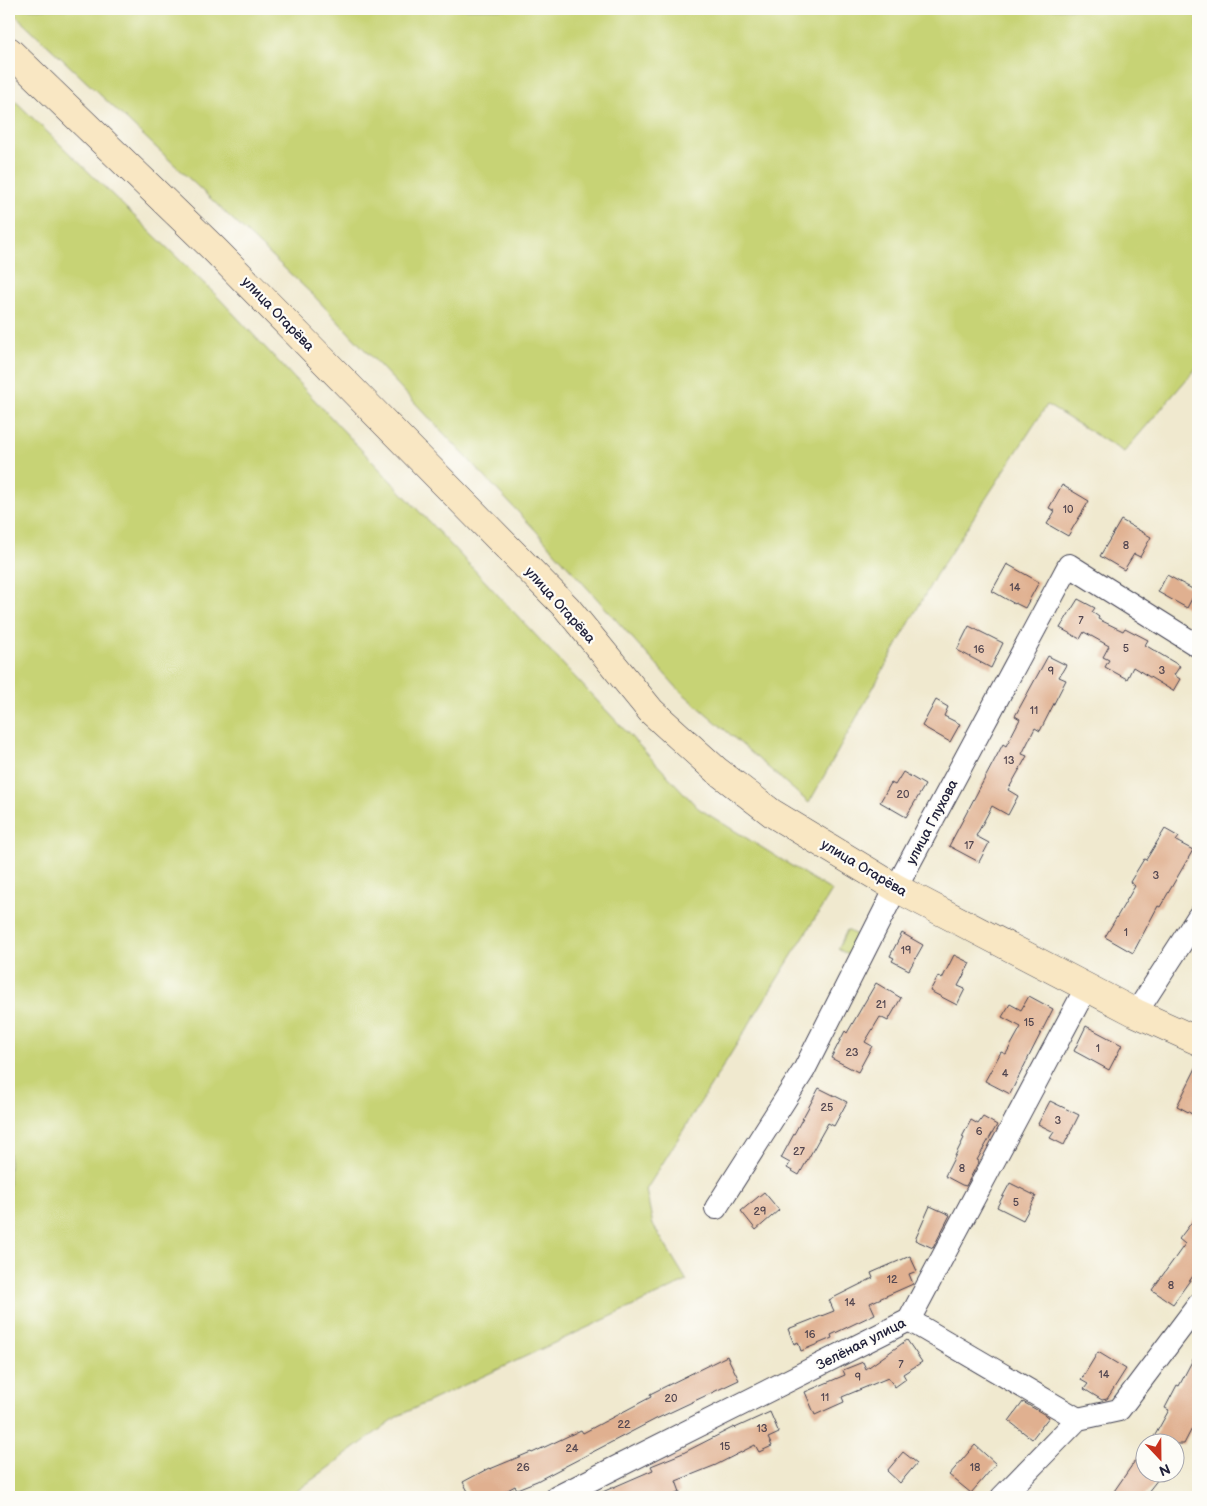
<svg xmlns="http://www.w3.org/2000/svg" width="1207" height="1506" viewBox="0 0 1207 1506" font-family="'Balsamiq Sans',sans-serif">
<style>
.green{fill:#c7d375;stroke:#747a58}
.building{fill:#e0b090}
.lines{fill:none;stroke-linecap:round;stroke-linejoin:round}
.minor-casing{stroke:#414051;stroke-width:24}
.secondary-casing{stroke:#414051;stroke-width:29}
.minor{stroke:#fff;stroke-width:22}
.secondary{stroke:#f9e7c3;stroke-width:28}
.labels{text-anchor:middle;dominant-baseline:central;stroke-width:4.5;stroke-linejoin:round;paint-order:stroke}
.number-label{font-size:11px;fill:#524650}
.street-label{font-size:14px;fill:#22223b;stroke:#fdfcf7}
</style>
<rect width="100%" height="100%" fill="#fdfcf7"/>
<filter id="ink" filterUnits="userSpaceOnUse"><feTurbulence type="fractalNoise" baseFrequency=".02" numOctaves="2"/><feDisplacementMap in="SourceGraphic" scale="10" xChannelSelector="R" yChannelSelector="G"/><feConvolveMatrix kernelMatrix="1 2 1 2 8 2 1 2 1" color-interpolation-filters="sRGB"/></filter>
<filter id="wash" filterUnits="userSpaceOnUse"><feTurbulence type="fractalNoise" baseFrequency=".0096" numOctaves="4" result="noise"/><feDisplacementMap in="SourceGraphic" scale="20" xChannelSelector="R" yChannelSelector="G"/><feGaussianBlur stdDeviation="1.12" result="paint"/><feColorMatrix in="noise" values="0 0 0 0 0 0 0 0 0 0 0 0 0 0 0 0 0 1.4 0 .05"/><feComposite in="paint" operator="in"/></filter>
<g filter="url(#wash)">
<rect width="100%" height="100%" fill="#f0e9cf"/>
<!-- green -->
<g class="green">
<path d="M 9,9 L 1198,9 L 1198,366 L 1124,452 L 1047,405 L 936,575 L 809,803 L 679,690 L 537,532 L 314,296 Z"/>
<path d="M 9,95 L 215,294 L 698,808 L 832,891 L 646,1190 L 653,1225 L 687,1281 L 398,1416 L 289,1497 L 9,1497 Z"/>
<path d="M 847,930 L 864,939 L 854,958 L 838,949 Z"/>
</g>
<g id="blocks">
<!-- building -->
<g class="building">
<path d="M 1062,485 L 1089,501 L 1068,536 L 1047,524 L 1055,511 L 1049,508 Z"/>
<path d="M 1121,520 L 1151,537 L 1140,557 L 1134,554 L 1124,570 L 1100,556 Z"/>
<path d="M 1007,564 L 1039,582 L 1025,608 L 1015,603 L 1015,604 L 992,591 Z"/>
<path d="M 1167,575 L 1196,591 L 1187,608 L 1158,592 Z"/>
<path d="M 1078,599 L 1095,608 L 1092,612 L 1099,617 L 1098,619 L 1123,631 L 1125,628 L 1148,640 L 1145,645 L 1180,666 L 1174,675 L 1180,679 L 1173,691 L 1133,667 L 1127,679 L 1105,667 L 1109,660 L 1103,657 L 1109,646 L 1084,632 L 1080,639 L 1060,628 Z"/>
<path d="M 969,626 L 1003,643 L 991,668 L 957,650 Z"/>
<path d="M 1048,656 L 1066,665 L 1059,677 L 1066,680 L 1040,731 L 1035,728 L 1022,754 L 1027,756 L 1008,790 L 1018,796 L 1008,815 L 992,806 L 976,836 L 989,843 L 979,862 L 949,846 L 1003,744 L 1006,746 L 1020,719 L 1015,716 Z"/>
<path d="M 936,700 L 948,707 L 944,716 L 960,724 L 950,742 L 922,726 Z"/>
<path d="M 903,772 L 925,785 L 906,817 L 880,802 L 891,783 L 895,785 Z"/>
<path d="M 1165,829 L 1179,837 L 1176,841 L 1193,850 L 1160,907 L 1158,906 L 1133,953 L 1105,937 L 1135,886 L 1130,882 L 1144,859 L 1146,860 Z"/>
<path d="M 902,933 L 923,945 L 909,970 L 892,961 L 894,958 L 890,956 Z"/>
<path d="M 954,955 L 970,963 L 958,986 L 965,989 L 957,1005 L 930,991 L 938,976 L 942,979 Z"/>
<path d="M 876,983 L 901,998 L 888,1021 L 880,1017 L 865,1042 L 872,1046 L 858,1072 L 831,1058 L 845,1031 L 847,1033 Z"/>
<path d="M 1029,996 L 1053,1009 L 1010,1094 L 985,1081 L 1001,1052 L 1006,1054 L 1021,1027 L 1002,1017 L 1010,1004 L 1021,1010 Z"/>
<path d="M 1086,1026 L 1122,1045 L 1109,1070 L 1074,1051 Z"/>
<path d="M 1198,1064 L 1198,1102 L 1192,1114 L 1177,1106 Z"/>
<path d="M 819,1088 L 847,1102 L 834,1126 L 828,1123 L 799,1175 L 787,1168 L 790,1163 L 781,1158 Z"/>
<path d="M 1050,1101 L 1079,1115 L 1064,1145 L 1050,1138 L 1054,1132 L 1038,1124 Z"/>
<path d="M 983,1117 L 997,1125 L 977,1160 L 979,1161 L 966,1186 L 962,1185 L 945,1176 L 964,1138 L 962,1137 L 971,1120 L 978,1124 Z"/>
<path d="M 1010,1183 L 1036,1196 L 1023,1220 L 997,1207 Z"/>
<path d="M 764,1192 L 779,1210 L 756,1230 L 741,1211 Z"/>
<path d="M 930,1206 L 950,1215 L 933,1248 L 915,1240 Z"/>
<path d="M 1198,1214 L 1198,1269 L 1173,1304 L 1152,1290 L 1185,1244 L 1179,1239 Z"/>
<path d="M 910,1256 L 917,1271 L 909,1274 L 913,1284 L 870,1303 L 875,1314 L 831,1335 L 832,1338 L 801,1351 L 798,1342 L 794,1344 L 788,1329 L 834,1311 L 829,1300 L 873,1278 L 871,1273 Z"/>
<path d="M 907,1340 L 922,1362 L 903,1374 L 906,1379 L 895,1387 L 888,1378 L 842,1397 L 844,1402 L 815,1415 L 805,1392 L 845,1375 L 843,1370 L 863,1362 L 866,1369 Z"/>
<path d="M 1198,1350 L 1198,1417 L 1184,1444 L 1150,1444 L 1169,1410 L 1165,1408 L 1177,1385 L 1179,1386 Z"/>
<path d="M 1098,1352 L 1126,1369 L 1107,1399 L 1102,1400 L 1084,1389 L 1088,1384 L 1081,1380 Z"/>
<path d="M 727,1356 L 739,1380 L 656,1419 L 537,1481 L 517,1489 L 515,1486 L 495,1497 L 471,1497 L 463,1482 L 489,1468 L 490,1469 L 531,1452 L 532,1453 L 581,1430 L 583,1433 L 651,1397 L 650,1394 Z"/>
<path d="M 1023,1402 L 1049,1417 L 1032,1439 L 1009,1421 Z"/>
<path d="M 770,1412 L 779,1433 L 768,1438 L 772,1446 L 759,1452 L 755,1445 L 716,1465 L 676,1481 L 680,1492 L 669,1497 L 591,1497 L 653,1470 L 651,1466 L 683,1453 L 734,1427 L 735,1428 Z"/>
<path d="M 975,1445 L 996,1464 L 971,1493 L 949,1475 Z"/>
<path d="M 1144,1448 L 1144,1474 L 1162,1474 L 1144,1497 L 1110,1497 Z"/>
<path d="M 903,1452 L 917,1463 L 900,1483 L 887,1471 Z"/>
</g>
</g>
</g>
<g filter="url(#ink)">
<use href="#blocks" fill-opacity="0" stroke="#414051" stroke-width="1"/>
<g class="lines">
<defs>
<g id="minor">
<path d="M 1136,1013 L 1198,917"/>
<path d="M 716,1208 L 804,1070 L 896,888 L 1069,565 L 1198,646"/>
<path d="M 909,1320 L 1078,1419"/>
<path d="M 557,1497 L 909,1320 L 1086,988"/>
<path d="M 1002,1497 L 1078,1419 L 1119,1410 L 1198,1305"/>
</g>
<path id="secondary" d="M 9,51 L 215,250 L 567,608 L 651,711 L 716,770 L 772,813 L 896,888 L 1136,1013 L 1198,1041"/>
</defs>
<!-- minor casing -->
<use href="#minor" class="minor-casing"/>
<!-- secondary casing -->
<use href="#secondary" class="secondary-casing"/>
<!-- minor -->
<use href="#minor" class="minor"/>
<!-- secondary -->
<use href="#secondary" class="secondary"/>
</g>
</g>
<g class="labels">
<!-- number labels -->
<g class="number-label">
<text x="1068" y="509">10</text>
<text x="1126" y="545">8</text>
<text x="1015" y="587">14</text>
<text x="1081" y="620">7</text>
<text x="1126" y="648">5</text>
<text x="979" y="649">16</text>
<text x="1162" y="670">3</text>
<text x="1051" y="671">9</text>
<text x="1034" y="710">11</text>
<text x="1009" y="760">13</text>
<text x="903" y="794">20</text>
<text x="969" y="845">17</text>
<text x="1156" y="875">3</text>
<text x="1126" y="932">1</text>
<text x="906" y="950">19</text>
<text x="881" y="1004">21</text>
<text x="1029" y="1022">15</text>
<text x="1098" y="1048">1</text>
<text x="852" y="1052">23</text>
<text x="1005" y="1073">4</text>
<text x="827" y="1107">25</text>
<text x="1058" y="1120">3</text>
<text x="979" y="1131">6</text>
<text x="799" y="1151">27</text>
<text x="962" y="1168">8</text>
<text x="1016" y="1202">5</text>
<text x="760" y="1211">29</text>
<text x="892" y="1279">12</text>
<text x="1171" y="1285">8</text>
<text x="850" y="1302">14</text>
<text x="810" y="1334">16</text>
<text x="901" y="1364">7</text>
<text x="1104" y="1374">14</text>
<text x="858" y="1377">9</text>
<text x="825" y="1397">11</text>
<text x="671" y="1398">20</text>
<text x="624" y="1424">22</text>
<text x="762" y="1428">13</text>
<text x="725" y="1446">15</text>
<text x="572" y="1448">24</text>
<text x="523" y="1467">26</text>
<text x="975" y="1467">18</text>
</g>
<!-- street labels -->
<g class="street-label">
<text transform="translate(278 314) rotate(46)">улица Огарёва</text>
<text transform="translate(560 605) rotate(48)">улица Огарёва</text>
<text transform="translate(932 822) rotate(-62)">улица Глухова</text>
<text transform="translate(864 868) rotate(31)">улица Огарёва</text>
<text transform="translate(861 1344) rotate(-27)">Зелёная улица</text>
</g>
</g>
<!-- margin -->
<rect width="1207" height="1506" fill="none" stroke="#fdfcf7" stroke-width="30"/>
<!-- north arrow -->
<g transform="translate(1160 1458) rotate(158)"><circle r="24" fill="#fdfcf7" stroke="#a5a5ac"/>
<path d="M0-4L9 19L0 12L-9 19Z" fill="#c8321e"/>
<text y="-8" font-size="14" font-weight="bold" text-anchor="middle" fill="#22223b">N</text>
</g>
</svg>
